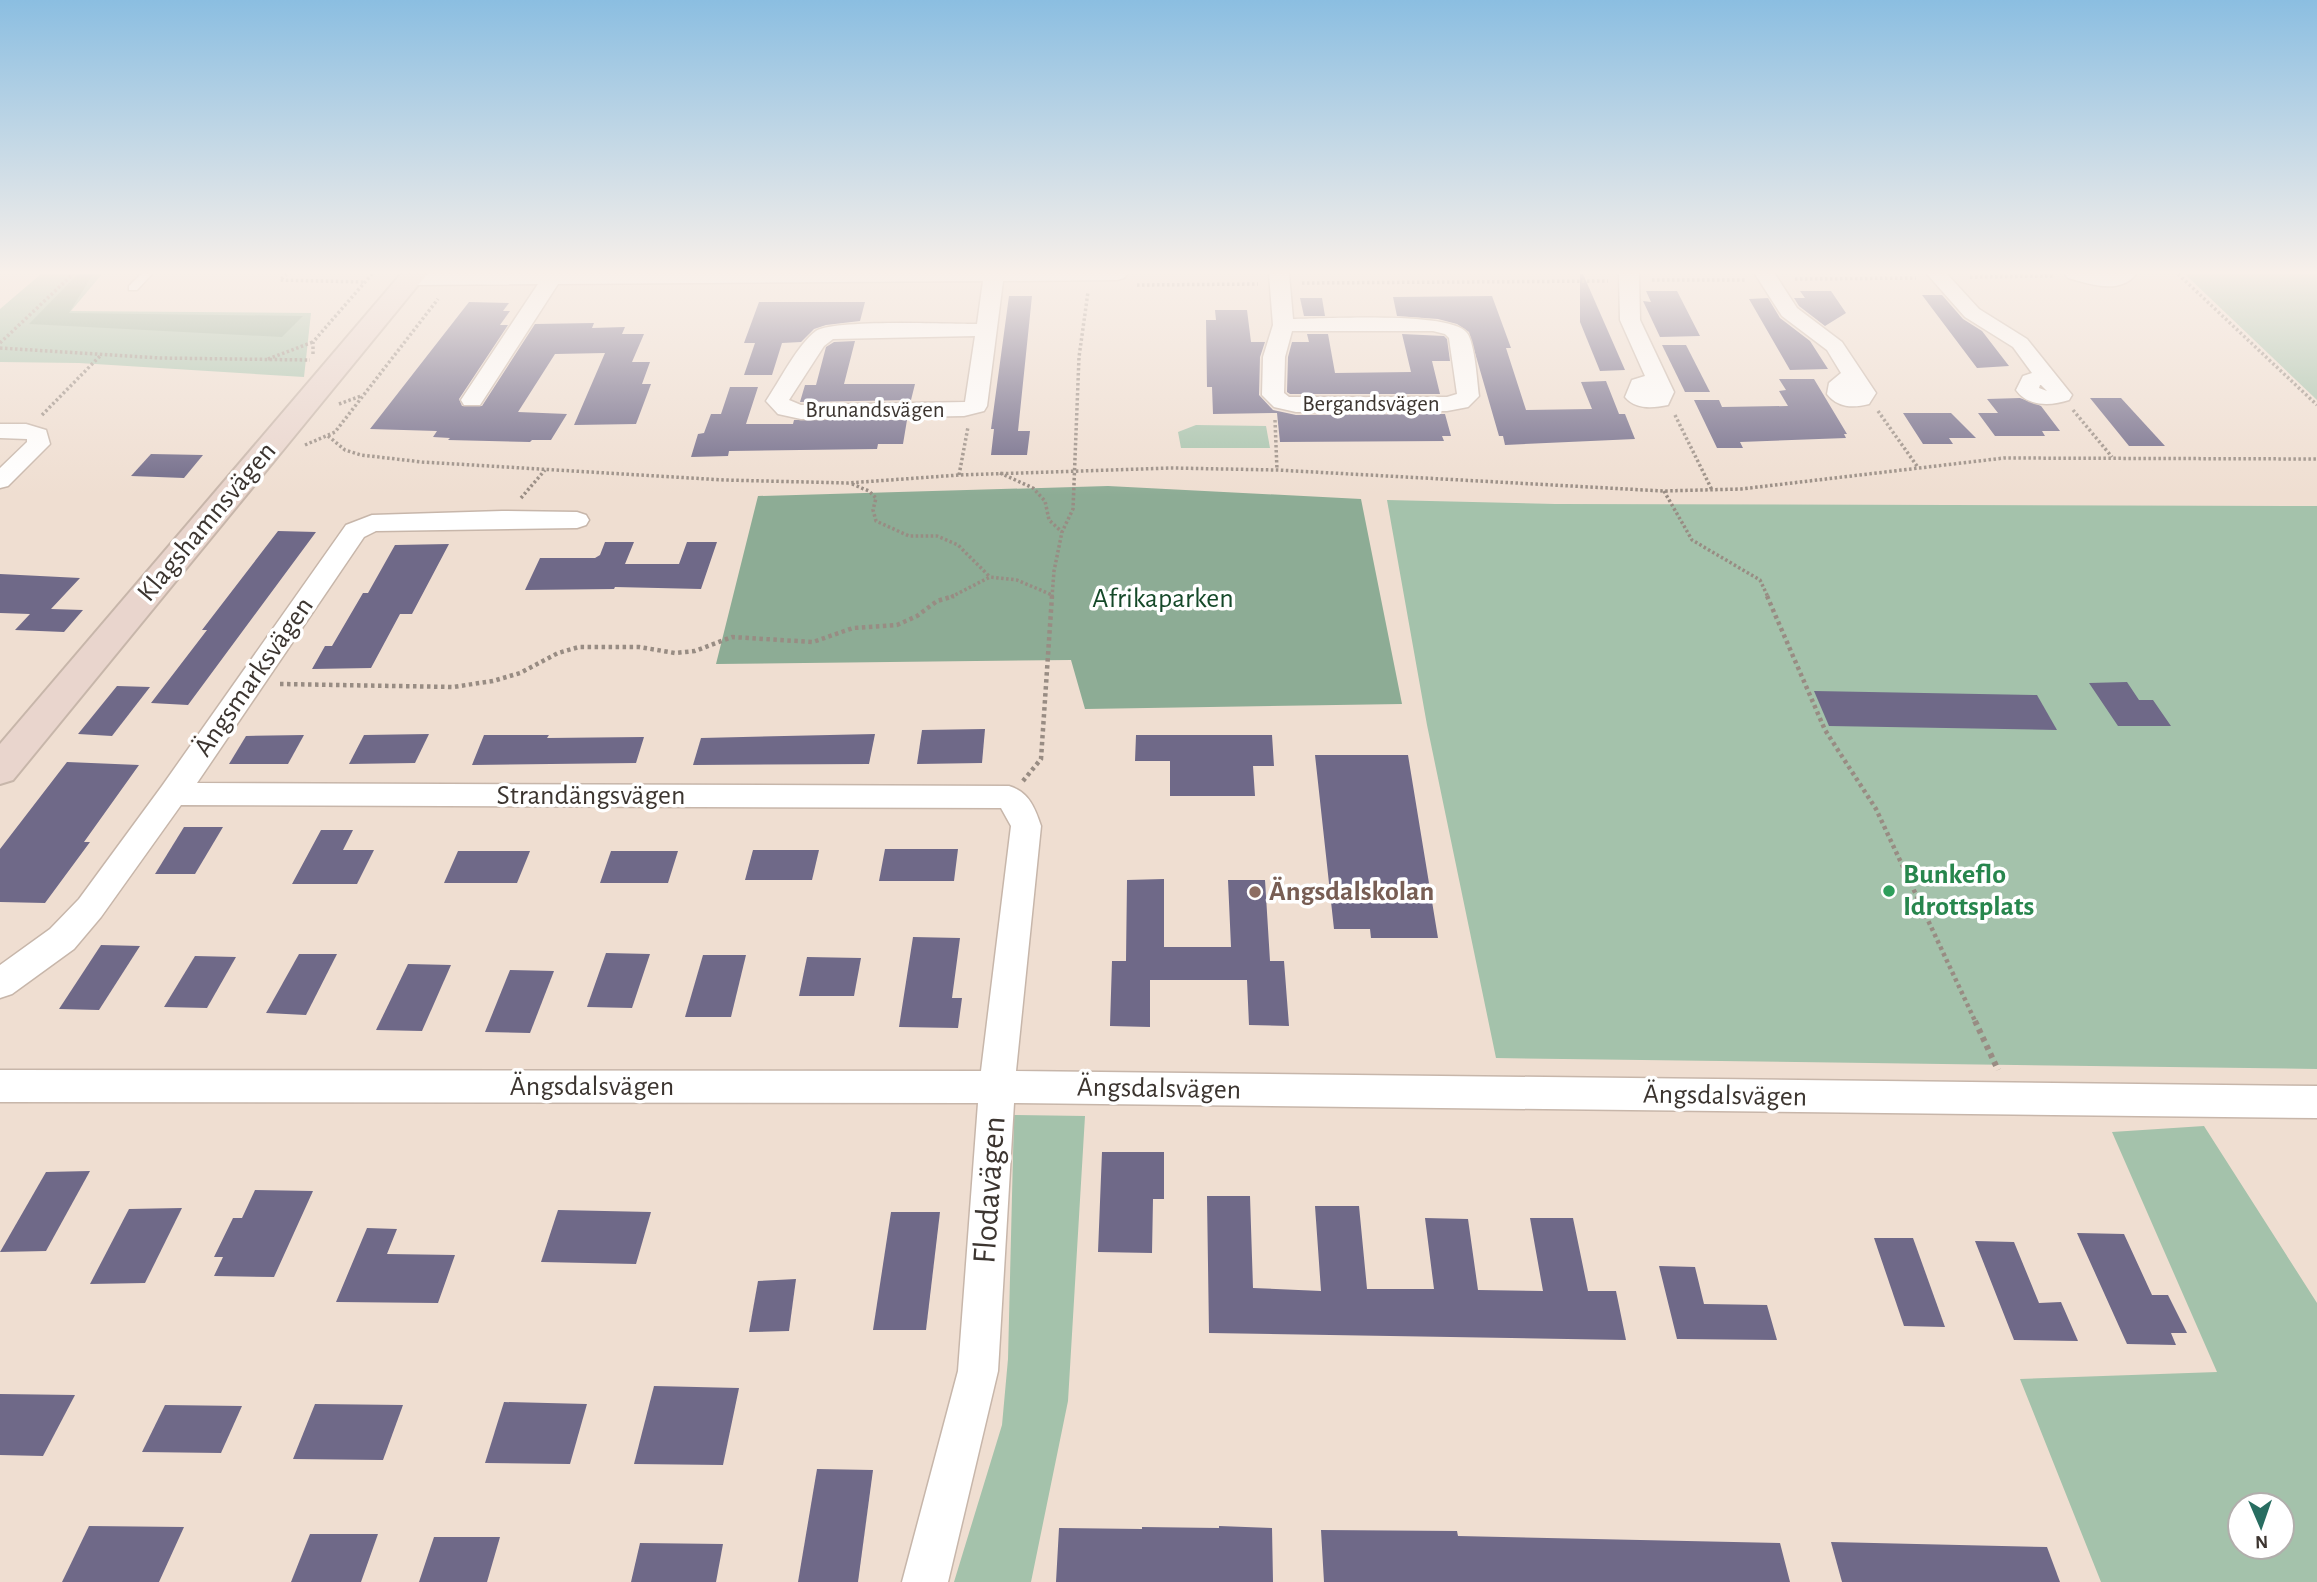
<svg xmlns="http://www.w3.org/2000/svg" width="2317" height="1582" viewBox="0 0 2317 1582" font-family="'Alegreya Sans',sans-serif">
<style>
.green{fill:#a4c2ab;fill-rule:evenodd}
.forest{fill:#8dac95}
.building{fill:#6f6988}
.lines{fill:none;stroke-linecap:round;stroke-linejoin:round}
.lane-casing{stroke:#c7b6aa;stroke-width:3}
.street-casing{stroke:#c7b6aa;stroke-width:3}
.secondary-casing{stroke:#c7b6aa;stroke-width:4}
.path-far2{stroke:#988c83;stroke-width:3.5;stroke-dasharray:2.5 2.5;stroke-linecap:butt}
.path-far1{stroke:#988c83;stroke-width:4.5;stroke-dasharray:3.5 3.5;stroke-linecap:butt}
.path{stroke:#988c83;stroke-width:6;stroke-dasharray:4.5 4.5;stroke-linecap:butt}
.lane{fill:#fff;fill-rule:evenodd}
.street{fill:#fff;fill-rule:evenodd}
.secondary{fill:#e9d5cd;fill-rule:evenodd}
.leisure-dot{fill:#2e9e5b;stroke:#fff;stroke-width:2.5}
.education-dot{fill:#8d6e63;stroke:#fff;stroke-width:2.5}
.labels{text-anchor:middle;dominant-baseline:central;stroke-width:7;stroke-linejoin:round;paint-order:stroke}
.far-street-label{font-size:23px;fill:#3c3530;stroke:#fff}
.street-label{font-size:28px;fill:#3c3530;stroke:#fff}
.park-label{font-size:28px;fill:#154929;stroke:#fff}
.leisure-label{font-size:28px;font-weight:bold;fill:#27864d;stroke:#fff;text-anchor:start}
.education-label{font-size:28px;font-weight:bold;fill:#785e54;stroke:#fff;text-anchor:start}
.near-street-label{font-size:33px;fill:#3c3530;stroke:#fff}
</style>
<rect width="100%" height="100%" fill="#efded1"/>
<!-- green -->
<g class="green">
<path d="M 41,274 L 102,274 L 71,311 L 311,313 L 304,377 L 79,363 L 0,362 L 0,309 Z"/>
<path d="M 2185,274 L 2317,274 L 2317,400 L 2188,277 Z"/>
<path d="M 1196,425 L 1266,426 L 1270,448 L 1181,448 L 1178,432 Z"/>
<path d="M 1387,500 L 1555,504 L 2317,506 L 2317,1069 L 1496,1058 L 1427,725 Z"/>
<path d="M 1014,1115 L 1085,1116 L 1068,1401 L 1031,1582 L 954,1582 L 1002,1425 L 1008,1359 Z"/>
<path d="M 2204,1126 L 2317,1303 L 2317,1582 L 2101,1582 L 2020,1379 L 2217,1372 L 2112,1132 ZM 2240,1505 L 2282,1505 L 2282,1547 L 2240,1547 Z"/>
</g>
<!-- forest -->
<g class="forest">
<path d="M 78,274 L 93,274 L 69,313 L 303,316 L 282,337 L 29,324 Z"/>
<path d="M 1108,486 L 1361,499 L 1402,704 L 1085,709 L 1071,660 L 716,664 L 758,496 Z"/>
</g>
<!-- building -->
<g class="building">
<path d="M 1580,274 L 1583,274 L 1625,370 L 1600,371 L 1580,322 Z"/>
<path d="M 1646,291 L 1677,291 L 1700,336 L 1660,337 L 1643,301 L 1651,302 Z"/>
<path d="M 1800,291 L 1831,291 L 1846,313 L 1825,326 L 1799,306 L 1794,298 L 1805,298 Z"/>
<path d="M 1922,295 L 1942,295 L 1963,319 L 1982,331 L 2009,366 L 1977,368 Z"/>
<path d="M 1009,296 L 1032,296 L 1018,431 L 1030,431 L 1027,455 L 991,455 L 994,429 L 991,429 Z"/>
<path d="M 1492,296 L 1511,348 L 1506,348 L 1526,410 L 1592,409 L 1581,382 L 1606,381 L 1619,414 L 1625,414 L 1635,439 L 1505,445 L 1503,436 L 1499,436 L 1469,332 L 1457,324 L 1438,319 L 1397,316 L 1393,297 Z"/>
<path d="M 1300,298 L 1322,298 L 1325,316 L 1304,316 Z"/>
<path d="M 1768,298 L 1780,318 L 1810,341 L 1828,369 L 1790,370 L 1749,299 Z"/>
<path d="M 469,302 L 509,303 L 503,311 L 510,311 L 500,325 L 508,325 L 459,399 L 462,406 L 482,406 L 535,324 L 594,323 L 592,328 L 625,327 L 622,334 L 644,334 L 632,362 L 650,362 L 642,384 L 651,384 L 636,424 L 574,425 L 605,353 L 555,354 L 518,412 L 567,414 L 551,440 L 532,440 L 530,442 L 448,440 L 450,438 L 433,437 L 437,431 L 370,429 Z"/>
<path d="M 759,302 L 865,302 L 860,321 L 826,325 L 814,329 L 801,342 L 782,343 L 772,375 L 744,375 L 755,343 L 744,343 Z"/>
<path d="M 1215,310 L 1247,310 L 1251,342 L 1265,342 L 1260,357 L 1259,395 L 1273,410 L 1296,415 L 1445,414 L 1451,436 L 1442,436 L 1444,441 L 1280,442 L 1277,413 L 1213,414 L 1212,387 L 1207,387 L 1206,320 L 1216,320 Z"/>
<path d="M 1307,334 L 1328,334 L 1335,373 L 1411,372 L 1402,334 L 1444,336 L 1447,339 L 1450,361 L 1432,361 L 1440,394 L 1290,394 L 1287,392 L 1288,357 L 1292,342 L 1309,342 Z"/>
<path d="M 855,341 L 844,384 L 915,384 L 911,400 L 800,402 L 805,385 L 816,385 L 826,347 L 834,342 Z"/>
<path d="M 1662,345 L 1686,345 L 1710,392 L 1685,392 Z"/>
<path d="M 1779,379 L 1814,379 L 1847,434 L 1844,434 L 1846,438 L 1740,442 L 1743,448 L 1717,448 L 1694,400 L 1719,400 L 1722,407 L 1788,406 L 1779,391 L 1786,390 Z"/>
<path d="M 730,387 L 758,387 L 746,424 L 793,424 L 794,420 L 907,420 L 903,444 L 878,444 L 877,449 L 729,451 L 728,456 L 691,457 L 698,434 L 704,433 L 711,414 L 721,414 Z"/>
<path d="M 2020,398 L 2041,406 L 2060,431 L 2042,431 L 2045,436 L 1995,436 L 1978,413 L 1998,413 L 1987,399 Z"/>
<path d="M 2090,398 L 2121,398 L 2165,446 L 2129,446 Z"/>
<path d="M 1903,413 L 1951,413 L 1976,438 L 1949,438 L 1953,444 L 1923,444 Z"/>
<path d="M 151,454 L 203,455 L 184,478 L 131,476 Z"/>
<path d="M 278,531 L 316,532 L 188,705 L 151,703 L 207,630 L 202,630 Z"/>
<path d="M 605,542 L 634,542 L 625,564 L 679,564 L 687,542 L 717,542 L 701,589 L 615,587 L 614,589 L 525,590 L 540,558 L 595,558 L 600,555 Z"/>
<path d="M 449,544 L 412,614 L 400,614 L 371,668 L 312,669 L 325,646 L 332,646 L 363,593 L 368,593 L 395,545 Z"/>
<path d="M 0,574 L 80,578 L 51,609 L 83,610 L 64,632 L 15,630 L 30,614 L 0,613 Z"/>
<path d="M 2127,682 L 2139,700 L 2153,700 L 2171,726 L 2118,726 L 2089,683 Z"/>
<path d="M 117,686 L 150,687 L 112,736 L 78,734 Z"/>
<path d="M 1814,691 L 2037,695 L 2057,730 L 1829,726 Z"/>
<path d="M 985,729 L 982,763 L 917,764 L 922,730 Z"/>
<path d="M 429,734 L 415,763 L 349,764 L 364,735 Z"/>
<path d="M 875,734 L 869,764 L 693,765 L 701,738 Z"/>
<path d="M 304,735 L 288,764 L 229,764 L 246,736 Z"/>
<path d="M 484,735 L 549,735 L 547,738 L 644,737 L 636,763 L 472,765 Z"/>
<path d="M 1136,735 L 1272,735 L 1274,766 L 1253,766 L 1255,796 L 1170,796 L 1170,761 L 1135,761 Z"/>
<path d="M 1315,755 L 1408,755 L 1438,938 L 1371,938 L 1370,929 L 1334,929 Z"/>
<path d="M 67,762 L 139,765 L 84,842 L 90,842 L 45,903 L 0,902 L 0,849 Z"/>
<path d="M 184,827 L 223,827 L 195,874 L 155,874 Z"/>
<path d="M 321,830 L 353,830 L 343,850 L 374,850 L 357,884 L 292,884 Z"/>
<path d="M 885,849 L 958,849 L 954,881 L 879,881 Z"/>
<path d="M 753,850 L 819,850 L 812,880 L 745,880 Z"/>
<path d="M 458,851 L 530,851 L 517,883 L 444,883 Z"/>
<path d="M 611,851 L 678,851 L 668,883 L 600,883 Z"/>
<path d="M 1164,879 L 1164,947 L 1231,947 L 1228,880 L 1265,880 L 1270,961 L 1284,961 L 1289,1026 L 1249,1025 L 1247,980 L 1150,980 L 1150,1027 L 1110,1026 L 1112,961 L 1126,961 L 1127,880 Z"/>
<path d="M 913,937 L 960,938 L 952,998 L 962,998 L 958,1028 L 899,1027 Z"/>
<path d="M 101,945 L 140,946 L 99,1010 L 59,1009 Z"/>
<path d="M 606,953 L 650,954 L 632,1008 L 587,1007 Z"/>
<path d="M 299,954 L 337,954 L 306,1015 L 266,1013 Z"/>
<path d="M 703,955 L 746,955 L 731,1017 L 685,1017 Z"/>
<path d="M 195,956 L 236,957 L 207,1008 L 164,1007 Z"/>
<path d="M 807,957 L 861,958 L 854,996 L 799,996 Z"/>
<path d="M 408,964 L 451,965 L 422,1031 L 376,1030 Z"/>
<path d="M 510,970 L 554,971 L 530,1033 L 485,1032 Z"/>
<path d="M 1102,1152 L 1164,1152 L 1164,1199 L 1153,1199 L 1152,1253 L 1098,1252 Z"/>
<path d="M 90,1171 L 46,1251 L 0,1252 L 46,1172 Z"/>
<path d="M 255,1190 L 313,1191 L 274,1277 L 214,1276 L 223,1257 L 214,1257 L 233,1218 L 242,1218 Z"/>
<path d="M 1207,1196 L 1250,1196 L 1253,1288 L 1321,1291 L 1315,1206 L 1359,1206 L 1367,1289 L 1434,1289 L 1425,1218 L 1468,1219 L 1478,1290 L 1543,1291 L 1530,1218 L 1573,1218 L 1588,1291 L 1616,1291 L 1626,1340 L 1209,1333 Z"/>
<path d="M 182,1208 L 145,1283 L 90,1284 L 129,1209 Z"/>
<path d="M 558,1210 L 651,1212 L 636,1264 L 541,1262 Z"/>
<path d="M 891,1212 L 940,1212 L 926,1330 L 873,1330 Z"/>
<path d="M 367,1228 L 397,1229 L 387,1254 L 455,1255 L 438,1303 L 336,1302 Z"/>
<path d="M 2077,1233 L 2124,1234 L 2152,1295 L 2168,1295 L 2187,1333 L 2171,1333 L 2176,1345 L 2127,1344 Z"/>
<path d="M 1874,1238 L 1913,1238 L 1945,1327 L 1904,1326 Z"/>
<path d="M 1975,1241 L 2014,1242 L 2039,1303 L 2061,1302 L 2078,1341 L 2014,1340 Z"/>
<path d="M 1659,1266 L 1695,1267 L 1704,1304 L 1767,1305 L 1777,1340 L 1677,1339 Z"/>
<path d="M 796,1279 L 789,1331 L 749,1332 L 758,1281 Z"/>
<path d="M 654,1386 L 739,1388 L 723,1465 L 634,1464 Z"/>
<path d="M 0,1394 L 75,1395 L 43,1456 L 0,1455 Z"/>
<path d="M 504,1402 L 587,1404 L 570,1464 L 485,1463 Z"/>
<path d="M 315,1404 L 403,1405 L 383,1460 L 293,1459 Z"/>
<path d="M 165,1405 L 242,1406 L 221,1453 L 142,1452 Z"/>
<path d="M 817,1469 L 873,1470 L 858,1582 L 798,1582 Z"/>
<path d="M 89,1526 L 184,1527 L 159,1582 L 62,1582 Z"/>
<path d="M 1219,1526 L 1272,1528 L 1273,1582 L 1056,1582 L 1059,1528 L 1142,1529 L 1142,1527 L 1219,1528 Z"/>
<path d="M 1321,1530 L 1457,1531 L 1458,1536 L 1780,1543 L 1790,1582 L 1324,1582 Z"/>
<path d="M 310,1534 L 378,1534 L 361,1582 L 291,1582 Z"/>
<path d="M 434,1537 L 500,1537 L 487,1582 L 419,1582 Z"/>
<path d="M 1831,1542 L 2047,1547 L 2060,1582 L 1842,1582 Z"/>
<path d="M 640,1543 L 723,1544 L 716,1582 L 631,1582 Z"/>
</g>
<g class="lines">
<defs>
<path id="lane" d="M 141,274 L 152,274 L 137,290 L 129,290 L 129,286 Z"/>
<g id="street">
<path d="M 407,274 L 1127,274 L 1124,278 L 1117,280 L 1003,281 L 987,406 L 984,411 L 964,416 L 801,419 L 778,414 L 766,401 C 779,382 798,344 816,331 C 835,319 948,324 977,324 L 983,281 L 558,284 L 480,405 L 464,405 L 461,400 L 538,284 L 410,285 L 403,283 L 400,279 ZM 975,336 L 965,402 L 801,405 L 789,400 L 824,346 L 833,339 Z"/>
<path d="M 1269,274 L 1289,274 L 1293,319 C 1324,319 1451,311 1467,333 C 1475,344 1477,381 1479,396 L 1468,407 L 1447,411 L 1296,412 L 1274,407 L 1262,395 L 1263,357 L 1273,325 ZM 1292,331 L 1433,331 L 1445,334 L 1449,338 L 1457,394 L 1447,397 L 1289,397 L 1284,393 L 1285,357 Z"/>
<path d="M 1619,274 L 1639,274 L 1640,320 L 1674,392 L 1668,405 C 1653,408 1636,410 1625,397 L 1632,380 L 1645,376 L 1620,320 Z"/>
<path d="M 1755,274 L 1775,274 L 1797,308 L 1842,342 L 1876,393 L 1869,404 C 1853,408 1838,408 1827,394 L 1829,383 L 1841,373 L 1827,350 L 1782,316 Z"/>
<path d="M 1927,274 L 1947,274 L 1979,309 L 2027,339 L 2072,395 L 2069,400 C 2051,406 2028,407 2016,390 L 2023,376 L 2032,373 L 2013,347 L 1965,317 ZM 2040,385 L 2041,385 L 2047,391 L 2039,388 Z"/>
<path d="M 2065,274 L 2136,274 C 2120,295 2090,284 2068,278 Z"/>
<path d="M 0,424 L 26,424 L 46,430 L 50,444 L 8,486 L 0,488 L 0,468 L 27,442 L 27,439 L 0,438 Z"/>
<path d="M 502,511 L 577,512 L 586,515 L 589,520 L 586,525 L 577,528 L 376,531 L 364,537 L 197,783 L 1009,786 C 1029,792 1035,808 1041,826 L 1016,1071 L 2317,1086 L 2317,1118 L 1014,1103 L 998,1371 L 948,1582 L 902,1582 L 958,1371 L 978,1103 L 0,1102 L 0,1070 L 981,1071 L 1011,826 L 1001,808 L 181,805 L 101,917 L 74,949 L 12,994 L 0,998 L 0,965 L 50,929 L 79,899 L 162,786 L 346,525 L 372,515 Z"/>
</g>
<path id="secondary" d="M 401,274 L 427,274 L 13,780 L 0,784 L 0,744 Z"/>
</defs>
<!-- lane casing -->
<use href="#lane" class="lane-casing"/>
<!-- street casing -->
<use href="#street" class="street-casing"/>
<!-- secondary casing -->
<use href="#secondary" class="secondary-casing"/>
<!-- path-far2 -->
<g class="path-far2">
<path d="M 287,274 L 280,280 L 364,282"/>
<path d="M 2178,274 L 2317,405"/>
<path d="M 1970,277 L 2053,276"/>
<path d="M 1795,279 L 1916,278"/>
<path d="M 1652,280 L 1745,280"/>
<path d="M 1302,283 L 1608,281"/>
<path d="M 1137,285 L 1258,284"/>
<path d="M 0,343 L 73,274"/>
<path d="M 0,348 L 160,358 L 310,360"/>
<path d="M 313,354 L 313,342 L 372,274"/>
<path d="M 268,359 L 313,342"/>
<path d="M 339,404 L 361,396"/>
<path d="M 2073,410 L 2112,457"/>
<path d="M 1878,411 L 1917,466"/>
<path d="M 42,415 L 100,356"/>
<path d="M 1675,415 L 1712,490"/>
<path d="M 1275,420 L 1277,470"/>
<path d="M 328,436 L 345,450 L 361,455 L 422,462 L 724,480 L 848,483 L 959,475 L 1172,468 L 1277,470 L 1663,491 L 1741,489 L 2004,458 L 2317,459"/>
<path d="M 305,445 L 335,432 L 438,299"/>
<path d="M 1000,473 L 1033,488 L 1045,501 L 1049,520 L 1062,532"/>
<path d="M 959,475 L 968,427"/>
<path d="M 852,484 L 869,491 L 876,498 L 873,510 L 876,521 L 909,536 L 937,536 L 958,545 L 990,577"/>
<path d="M 1664,491 L 1692,540 L 1760,580 L 1768,597"/>
<path d="M 521,498 L 545,470"/>
<path d="M 951,597 L 990,577 L 1017,580 L 1052,595"/>
<path d="M 1052,597 L 1054,571 L 1062,532 L 1073,509 L 1079,357 L 1088,292"/>
</g>
<!-- path-far1 -->
<g class="path-far1">
<path d="M 1767,596 L 1825,730 L 1876,809 L 1976,1023"/>
<path d="M 280,684 L 453,687 L 493,681 L 520,673 L 558,653 L 579,647 L 639,647 L 675,653 L 695,651 L 732,637 L 813,642 L 853,628 L 897,625 L 917,616 L 937,601 L 954,596"/>
<path d="M 1023,781 L 1041,759 L 1052,596"/>
</g>
<!-- path -->
<path class="path" d="M 1975,1021 L 1998,1070"/>
<!-- lane -->
<use href="#lane" class="lane"/>
<!-- street -->
<use href="#street" class="street"/>
<!-- secondary -->
<use href="#secondary" class="secondary"/>
</g>
<!-- sky -->
<linearGradient id="sky" x2="0" y2="1"><stop stop-color="#8bbee1"/><stop offset="0.55" stop-color="#f8f0ea"/><stop offset="1" stop-color="#f8f0ea" stop-opacity="0"/></linearGradient>
<rect width="2317" height="495" fill="url(#sky)"/>
<!-- markers -->
<circle class="leisure-dot" cx="1889" cy="891" r="7"/>
<circle class="education-dot" cx="1255" cy="892" r="7"/>
<g class="labels">
<!-- far-street labels -->
<g class="far-street-label">
<text x="1371" y="404">Bergandsvägen</text>
<text x="875" y="410">Brunandsvägen</text>
</g>
<!-- street labels -->
<g class="street-label">
<text transform="translate(207 522) rotate(-50)">Klagshamnsvägen</text>
<text transform="translate(254 677) rotate(-55)">Ängsmarksvägen</text>
<text x="591" y="796">Strandängsvägen</text>
<text x="592" y="1087">Ängsdalsvägen</text>
<text transform="translate(1159 1089) rotate(1)">Ängsdalsvägen</text>
<text transform="translate(1725 1096) rotate(1)">Ängsdalsvägen</text>
</g>
<!-- park labels -->
<g class="park-label">
<text x="1163" y="599">Afrikaparken</text>
</g>
<!-- leisure labels -->
<g class="leisure-label">
<text x="1903" y="875">Bunkeflo<tspan x="1903" dy="32">Idrottsplats</tspan></text>
</g>
<!-- education labels -->
<g class="education-label">
<text x="1269" y="892">Ängsdalskolan</text>
</g>
<!-- near-street labels -->
<g class="near-street-label">
<text transform="translate(990 1190) rotate(-86)">Flodavägen</text>
</g>
</g>
<!-- north arrow -->
<g transform="translate(2261 1526) rotate(178)"><circle r="33" fill="#ffffff" stroke="#b1aeac" stroke-width="2"/>
<path d="M0-5L12 26L0 18L-12 26Z" fill="#286d61"/>
<text y="-10" font-size="19" font-weight="bold" text-anchor="middle" fill="#3c3530">N</text>
</g>
</svg>
